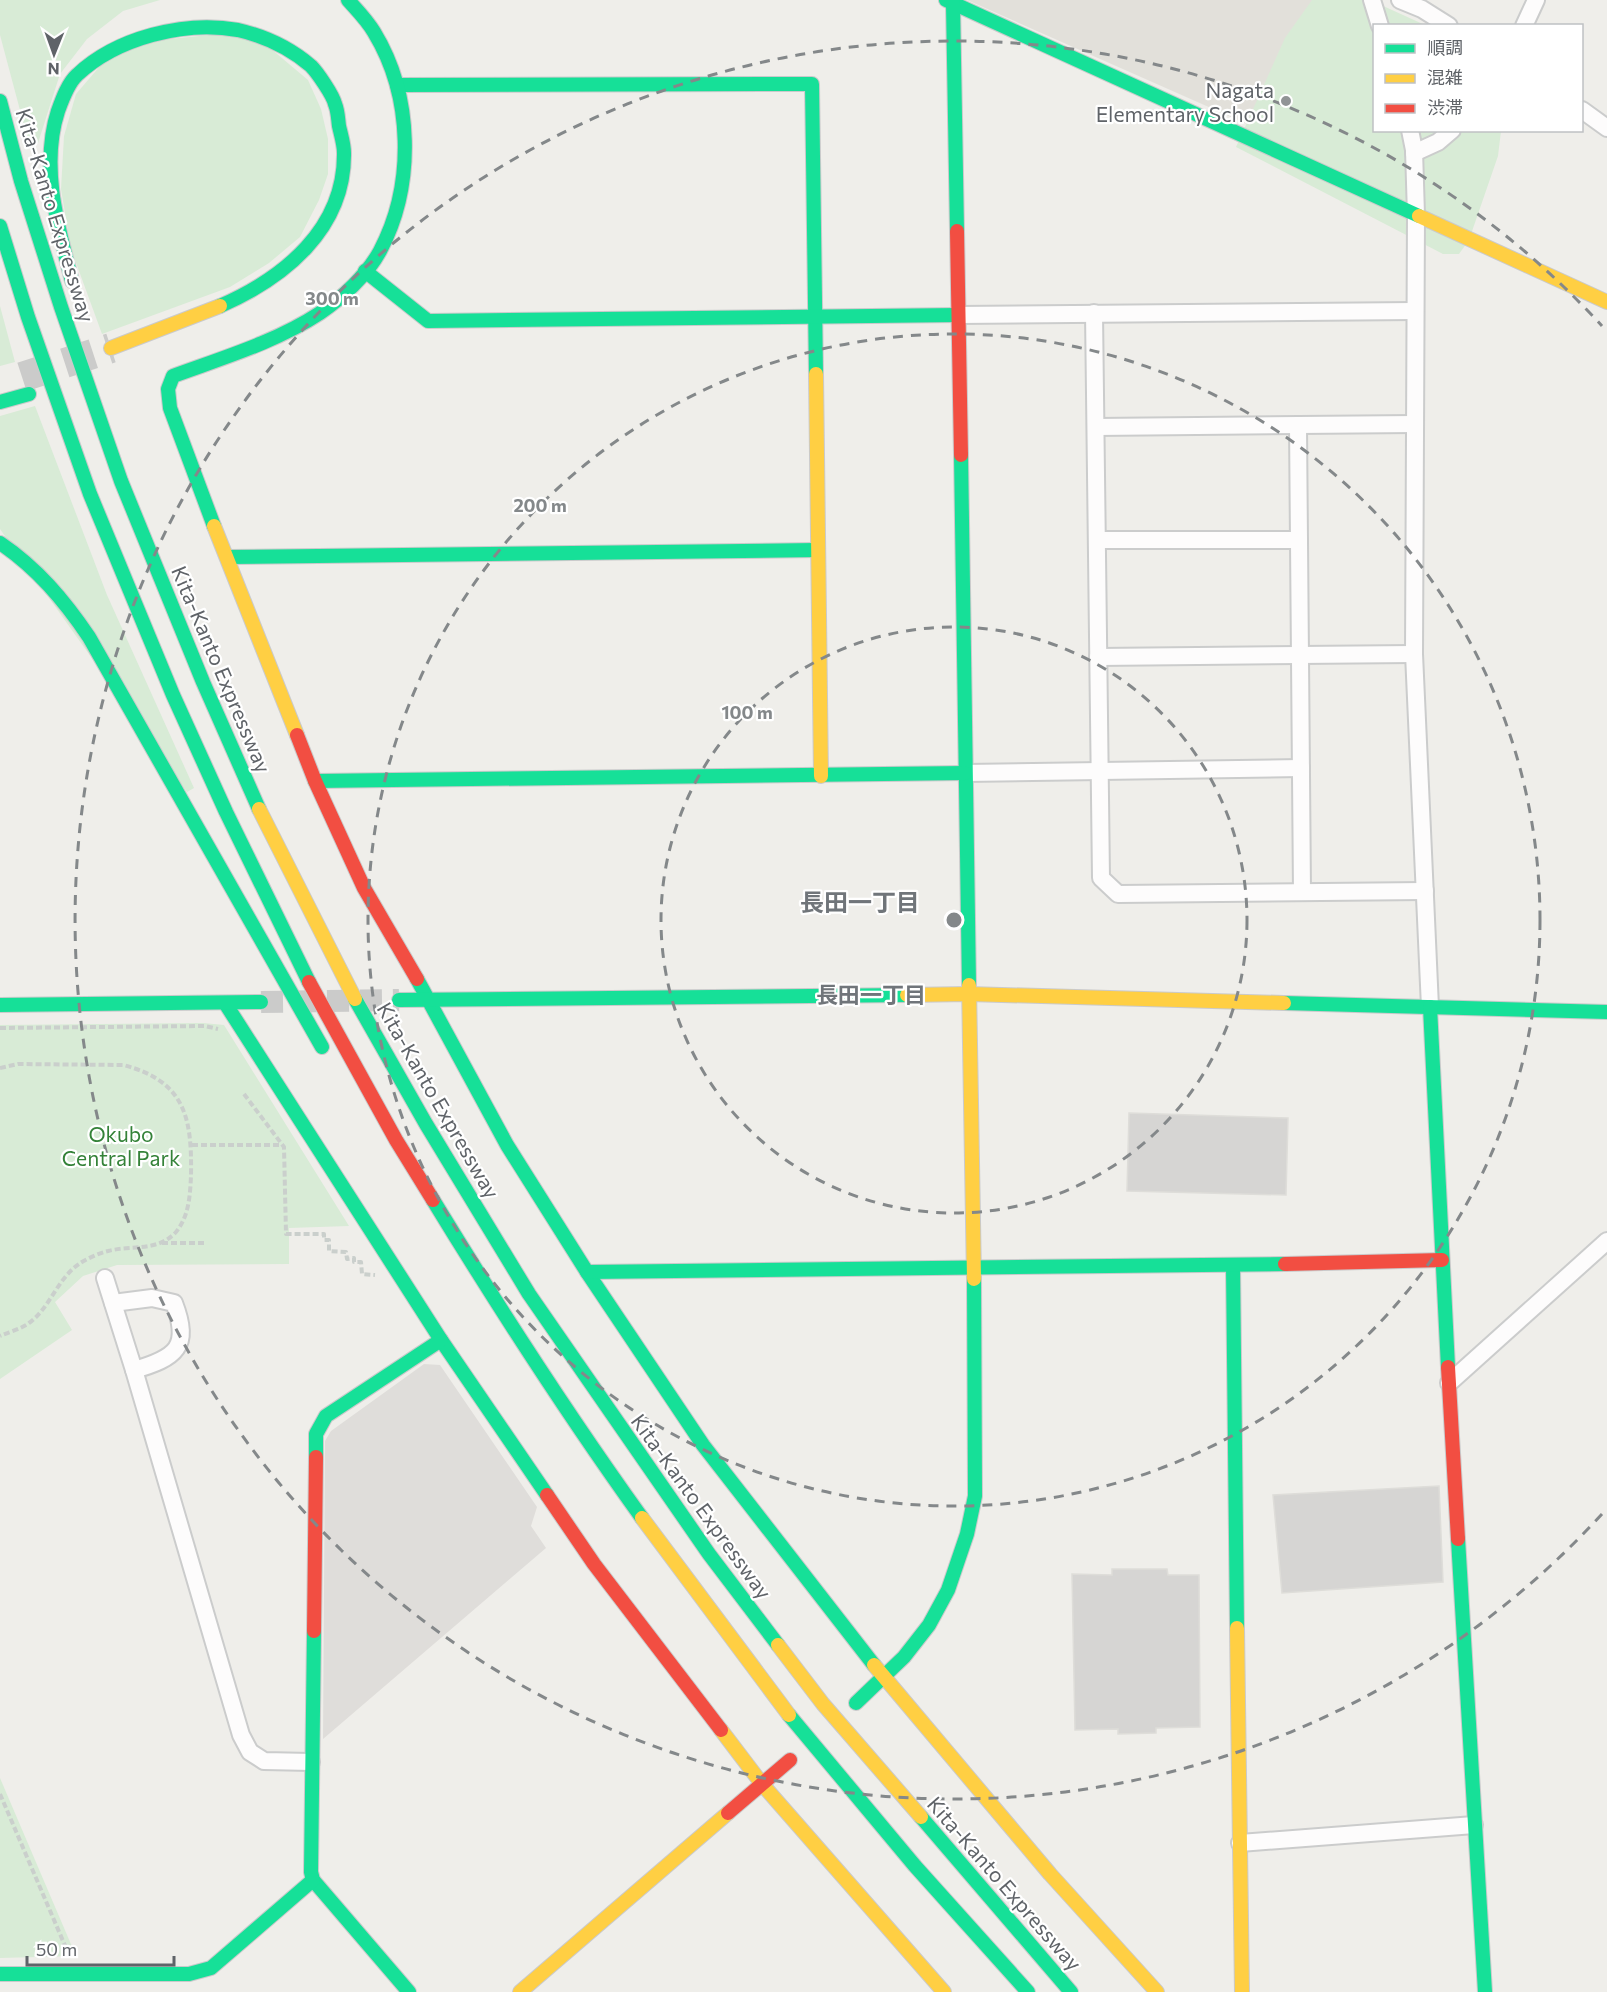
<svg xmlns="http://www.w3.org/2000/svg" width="1607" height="1992" viewBox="0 0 1607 1992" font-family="Commissioner,'Noto Sans JP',sans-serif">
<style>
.industrial{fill:#dfddda}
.education{fill:#e2e0da}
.green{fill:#d8ebd6}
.building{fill:#d6d5d3;stroke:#deddd9;stroke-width:1.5}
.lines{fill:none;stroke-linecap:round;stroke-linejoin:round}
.secondary-tunnel{stroke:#cbcbca;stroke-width:22;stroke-dasharray:22 11;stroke-linecap:butt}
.highway-tunnel{stroke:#cbcbca;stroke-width:30;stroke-dasharray:30 15;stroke-linecap:butt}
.street-casing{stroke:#cbcccc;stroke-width:20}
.fast-casing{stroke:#cacacb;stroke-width:16}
.slow-casing{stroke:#cacacb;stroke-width:16}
.jam-casing{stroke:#cacacb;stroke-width:16}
.path{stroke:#cacfcc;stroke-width:4;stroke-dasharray:6 3;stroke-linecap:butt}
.street{stroke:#fdfcfc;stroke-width:16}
.fast{stroke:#16e098;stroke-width:14}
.slow{stroke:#ffcf43;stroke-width:14}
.jam{stroke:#f24e42;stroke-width:14}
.ring{fill:none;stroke:#84888a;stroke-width:3;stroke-dasharray:10 8}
.poi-dot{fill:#919496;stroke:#fff;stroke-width:2}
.labels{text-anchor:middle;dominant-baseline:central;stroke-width:4.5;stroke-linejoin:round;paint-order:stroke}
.poi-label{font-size:21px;fill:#5f6368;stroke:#fff;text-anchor:end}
.street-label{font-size:21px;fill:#5f6368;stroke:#fff}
.park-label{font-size:21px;fill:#348238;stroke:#fff}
.neighbourhood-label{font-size:22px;font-weight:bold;fill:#70757a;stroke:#fff}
.quarter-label{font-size:24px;font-weight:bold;fill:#70757a;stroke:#fff}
.centre{fill:#84888a;stroke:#fff;stroke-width:3}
.ring-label{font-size:18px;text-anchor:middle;font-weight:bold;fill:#84888a;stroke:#fff;stroke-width:4.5;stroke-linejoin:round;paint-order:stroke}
</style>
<rect width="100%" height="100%" fill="#efeeea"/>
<!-- industrial -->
<path class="industrial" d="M 424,1364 L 440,1365 L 537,1507 L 531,1526 L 546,1548 L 323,1739 L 325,1441 L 331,1431 Z"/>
<!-- education -->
<path class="education" d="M 967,0 L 1350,0 L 1374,130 L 1401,192 Z"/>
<!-- green -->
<g class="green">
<path d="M 0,0 L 160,0 L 123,11 L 87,39 L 60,74 L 38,143 L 29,144 L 0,35 Z"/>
<path d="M 1312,0 L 1370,0 L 1425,25 L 1374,26 L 1374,130 L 1501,131 L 1498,156 L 1469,240 L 1459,254 L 1443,254 L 1236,147 L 1285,38 Z"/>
<path d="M 250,31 L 308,80 L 321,109 L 328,139 L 328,174 L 319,200 L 300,237 L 269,263 L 230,287 L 102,334 L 71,249 L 61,189 L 64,136 L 76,94 L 119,44 Z"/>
<path d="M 0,306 L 15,362 L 0,366 Z"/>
<path d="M 35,406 L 107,595 L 194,788 L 187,792 L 0,529 L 0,416 Z"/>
<path d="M 203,1023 L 224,1025 L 349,1226 L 289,1228 L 289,1264 L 117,1265 L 83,1276 L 55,1302 L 72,1330 L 0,1379 L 0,1025 Z"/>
<path d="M 0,1778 L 76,1956 L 0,1958 Z"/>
</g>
<!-- building -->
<g class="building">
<path d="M 1129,1113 L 1288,1118 L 1286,1195 L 1127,1191 Z"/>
<path d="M 1439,1486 L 1443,1582 L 1282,1593 L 1273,1495 Z"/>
<path d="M 1112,1569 L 1167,1569 L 1168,1575 L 1199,1575 L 1200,1727 L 1156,1728 L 1156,1733 L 1118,1734 L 1118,1729 L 1075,1730 L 1072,1574 L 1112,1575 Z"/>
</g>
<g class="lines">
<!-- secondary-tunnel -->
<path class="secondary-tunnel" d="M 261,1002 L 399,1000"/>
<!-- highway-tunnel -->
<path class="highway-tunnel" d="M 22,377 L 111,348"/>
<defs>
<g id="street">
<path d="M 1372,0 L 1380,26"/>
<path d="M 1400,0 L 1422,9 L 1449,26"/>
<path d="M 1524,26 L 1536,0"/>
<path d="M 1582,110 L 1607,128"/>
<path d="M 1410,130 L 1414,150 L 1416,215 L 1414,654 L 1430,1007"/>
<path d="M 1414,153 L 1438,142 L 1452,130"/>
<path d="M 1094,313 L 1101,878 L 1118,894 L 1425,891"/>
<path d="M 958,315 L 1415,311"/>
<path d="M 1298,425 L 1302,892"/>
<path d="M 1096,427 L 1415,424"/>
<path d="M 1097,540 L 1299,540"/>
<path d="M 1098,657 L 1414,654"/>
<path d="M 965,773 L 1301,768"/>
<path d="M 105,1278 L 134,1370 L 241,1735 L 250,1752 L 264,1761 L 311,1762"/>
<path d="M 113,1303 L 152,1298 L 174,1303 C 191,1347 176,1358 134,1370"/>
<path d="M 1449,1383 L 1607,1241"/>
<path d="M 1240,1843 L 1474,1825"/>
</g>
<g id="fast">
<path d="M 946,0 L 1419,216"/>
<path d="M 953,3 L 957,231"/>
<path d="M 397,85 L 812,84 L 816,374"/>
<path d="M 0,101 L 21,181 L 61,307 L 121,481 L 203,682 L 259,809"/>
<path d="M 0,226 L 28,317 L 90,494 L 173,695 L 226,812 L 309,982"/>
<path d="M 365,271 L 428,321 L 958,315"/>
<path d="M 72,281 C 58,227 40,166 58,111 C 62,100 68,83 77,75 C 116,38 185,20 238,30 C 264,36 290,48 311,66 C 317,72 333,95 335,104 C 338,111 338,119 339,126 C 341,135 344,144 344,153 C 345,229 284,278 220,306"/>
<path d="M 0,402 L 29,394"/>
<path d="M 961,455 L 969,985"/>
<path d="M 214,526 L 170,408 L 168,389 L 173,376 C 222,358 276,342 320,313 C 342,298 367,275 380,251 C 415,185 413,96 374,32 C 367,20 357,10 348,0"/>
<path d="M 0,543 C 37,568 64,600 89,637 L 322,1047"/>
<path d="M 227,557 L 817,550"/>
<path d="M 315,781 L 965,773"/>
<path d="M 417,979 L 507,1145 L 587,1272 L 703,1445 L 874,1665"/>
<path d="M 355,999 L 426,1124 L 529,1294 L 709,1554 L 778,1645"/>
<path d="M 399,1000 L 907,995"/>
<path d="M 225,1003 L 441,1340 L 547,1495"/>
<path d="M 1284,1003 L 1607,1012"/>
<path d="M 0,1005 L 261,1002"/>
<path d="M 1430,1007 L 1448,1367"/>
<path d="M 433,1200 C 499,1308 568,1415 642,1518"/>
<path d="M 1233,1265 L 1237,1628"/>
<path d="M 587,1272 L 1285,1264"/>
<path d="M 316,1457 L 316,1434 L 326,1416 L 441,1340"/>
<path d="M 1458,1539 L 1485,1992"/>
<path d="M 314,1631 L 311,1872 L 313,1880 L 409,1992"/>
<path d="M 856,1703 L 904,1657 L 929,1625 L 948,1590 L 967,1534 L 975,1496 L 974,1279"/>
<path d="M 789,1715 L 915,1866 L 1028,1992"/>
<path d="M 921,1817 L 1071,1992"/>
<path d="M 0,1974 L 189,1974 L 211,1968 L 313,1880"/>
</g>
<g id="slow">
<path d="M 1419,216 L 1607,302"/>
<path d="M 111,348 L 220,306"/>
<path d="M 816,374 L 821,776"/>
<path d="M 214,526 L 297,735"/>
<path d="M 259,809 L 355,999"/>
<path d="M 969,985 L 974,1279"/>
<path d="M 907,995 L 969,994 L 1284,1003"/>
<path d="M 642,1518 L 789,1715"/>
<path d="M 1237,1628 L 1242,1992"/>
<path d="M 778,1645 L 823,1704 L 921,1817"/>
<path d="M 874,1665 L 1050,1874 L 1157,1992"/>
<path d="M 721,1730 L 762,1784 L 944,1992"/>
<path d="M 520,1992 L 728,1813"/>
</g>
<g id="jam">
<path d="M 957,231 L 961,455"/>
<path d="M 297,735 L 315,781 L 364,888 L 417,979"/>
<path d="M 309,982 L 396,1140 L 433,1200"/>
<path d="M 1285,1264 L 1442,1260"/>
<path d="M 1448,1367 L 1458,1539"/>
<path d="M 547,1495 L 594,1564 L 721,1730"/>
<path d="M 314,1631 L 316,1457"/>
<path d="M 728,1813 L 790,1760"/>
</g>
</defs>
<!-- street casing -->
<use href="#street" class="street-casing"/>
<!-- fast casing -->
<use href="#fast" class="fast-casing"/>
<!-- slow casing -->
<use href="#slow" class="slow-casing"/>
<!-- jam casing -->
<use href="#jam" class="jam-casing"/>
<!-- path -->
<g class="path">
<path d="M 0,1028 L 205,1026 L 218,1029"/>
<path d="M 0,1068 L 18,1064 L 123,1065 C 186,1081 192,1119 191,1176 C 190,1196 189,1216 176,1232 C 158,1252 131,1245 108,1251 C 99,1253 86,1259 79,1264 C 57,1279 50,1308 29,1323 C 21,1329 9,1332 0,1336"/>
<path d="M 244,1094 L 284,1147 L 286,1234 L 324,1234 L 324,1240 L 329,1240 L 329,1251 L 346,1252 L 347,1259 L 354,1258 L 354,1262 L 361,1262 L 362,1274 L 375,1275"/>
<path d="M 192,1145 L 282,1145"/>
<path d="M 162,1243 L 204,1243"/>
<path d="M 0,1794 L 69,1955"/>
</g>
<!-- street -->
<use href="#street" class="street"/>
<!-- fast -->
<use href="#fast" class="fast"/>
<!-- slow -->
<use href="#slow" class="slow"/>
<!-- jam -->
<use href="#jam" class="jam"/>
</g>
<!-- distance rings -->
<g class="ring">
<circle cx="954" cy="920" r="293"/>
<circle cx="954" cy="920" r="586"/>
<path d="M1602 1514A879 879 0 1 1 1602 326"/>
</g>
<!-- markers -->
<circle class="poi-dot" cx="1286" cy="101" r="6"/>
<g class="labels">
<!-- poi labels -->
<g class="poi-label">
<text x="1274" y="89">Nagata<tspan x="1274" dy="24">Elementary School</tspan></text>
</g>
<!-- street labels -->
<g class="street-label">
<text transform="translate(56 215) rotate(73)">Kita-Kanto Expressway</text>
<text transform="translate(222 669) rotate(67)">Kita-Kanto Expressway</text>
<text transform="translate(439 1100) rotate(60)">Kita-Kanto Expressway</text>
<text transform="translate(702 1506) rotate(54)">Kita-Kanto Expressway</text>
<text transform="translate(1005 1883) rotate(49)">Kita-Kanto Expressway</text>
</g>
<!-- park labels -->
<g class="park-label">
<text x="121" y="1133">Okubo<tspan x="121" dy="24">Central Park</tspan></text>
</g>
<!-- neighbourhood labels -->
<g class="neighbourhood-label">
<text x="871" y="994">長田一丁目</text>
</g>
<!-- quarter labels -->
<g class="quarter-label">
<text x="860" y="901">長田一丁目</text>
</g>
</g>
<circle cx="954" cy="920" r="9" class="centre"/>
<g class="ring-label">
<text x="332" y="305">300 m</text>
<text x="540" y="512">200 m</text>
<text x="747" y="719">100 m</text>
</g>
<!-- legend -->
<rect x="1373" y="24" width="210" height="108" fill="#ffffff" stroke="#bfc1c3" stroke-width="1.5"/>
<rect x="1385" y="44" width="30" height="9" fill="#16e098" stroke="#bfc1c3" stroke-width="1.5"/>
<text x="1427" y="54" font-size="18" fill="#5f6368">順調</text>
<rect x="1385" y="74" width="30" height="9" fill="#ffcf43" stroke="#bfc1c3" stroke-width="1.5"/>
<text x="1427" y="84" font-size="18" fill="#5f6368">混雑</text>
<rect x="1385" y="104" width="30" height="9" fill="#f24e42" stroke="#bfc1c3" stroke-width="1.5"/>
<text x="1427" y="114" font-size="18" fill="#5f6368">渋滞</text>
<!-- north arrow -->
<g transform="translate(54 54) rotate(181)" stroke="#ffffff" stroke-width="4.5" paint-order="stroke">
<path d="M0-4.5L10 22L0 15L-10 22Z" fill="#5f6368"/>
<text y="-9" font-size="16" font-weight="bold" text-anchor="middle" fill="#5f6368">N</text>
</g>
<!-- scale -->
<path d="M27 1956v9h147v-9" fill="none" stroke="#5f6368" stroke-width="3"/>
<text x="36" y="1956" font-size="18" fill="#5f6368" stroke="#ffffff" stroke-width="4.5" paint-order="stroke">50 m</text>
</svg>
